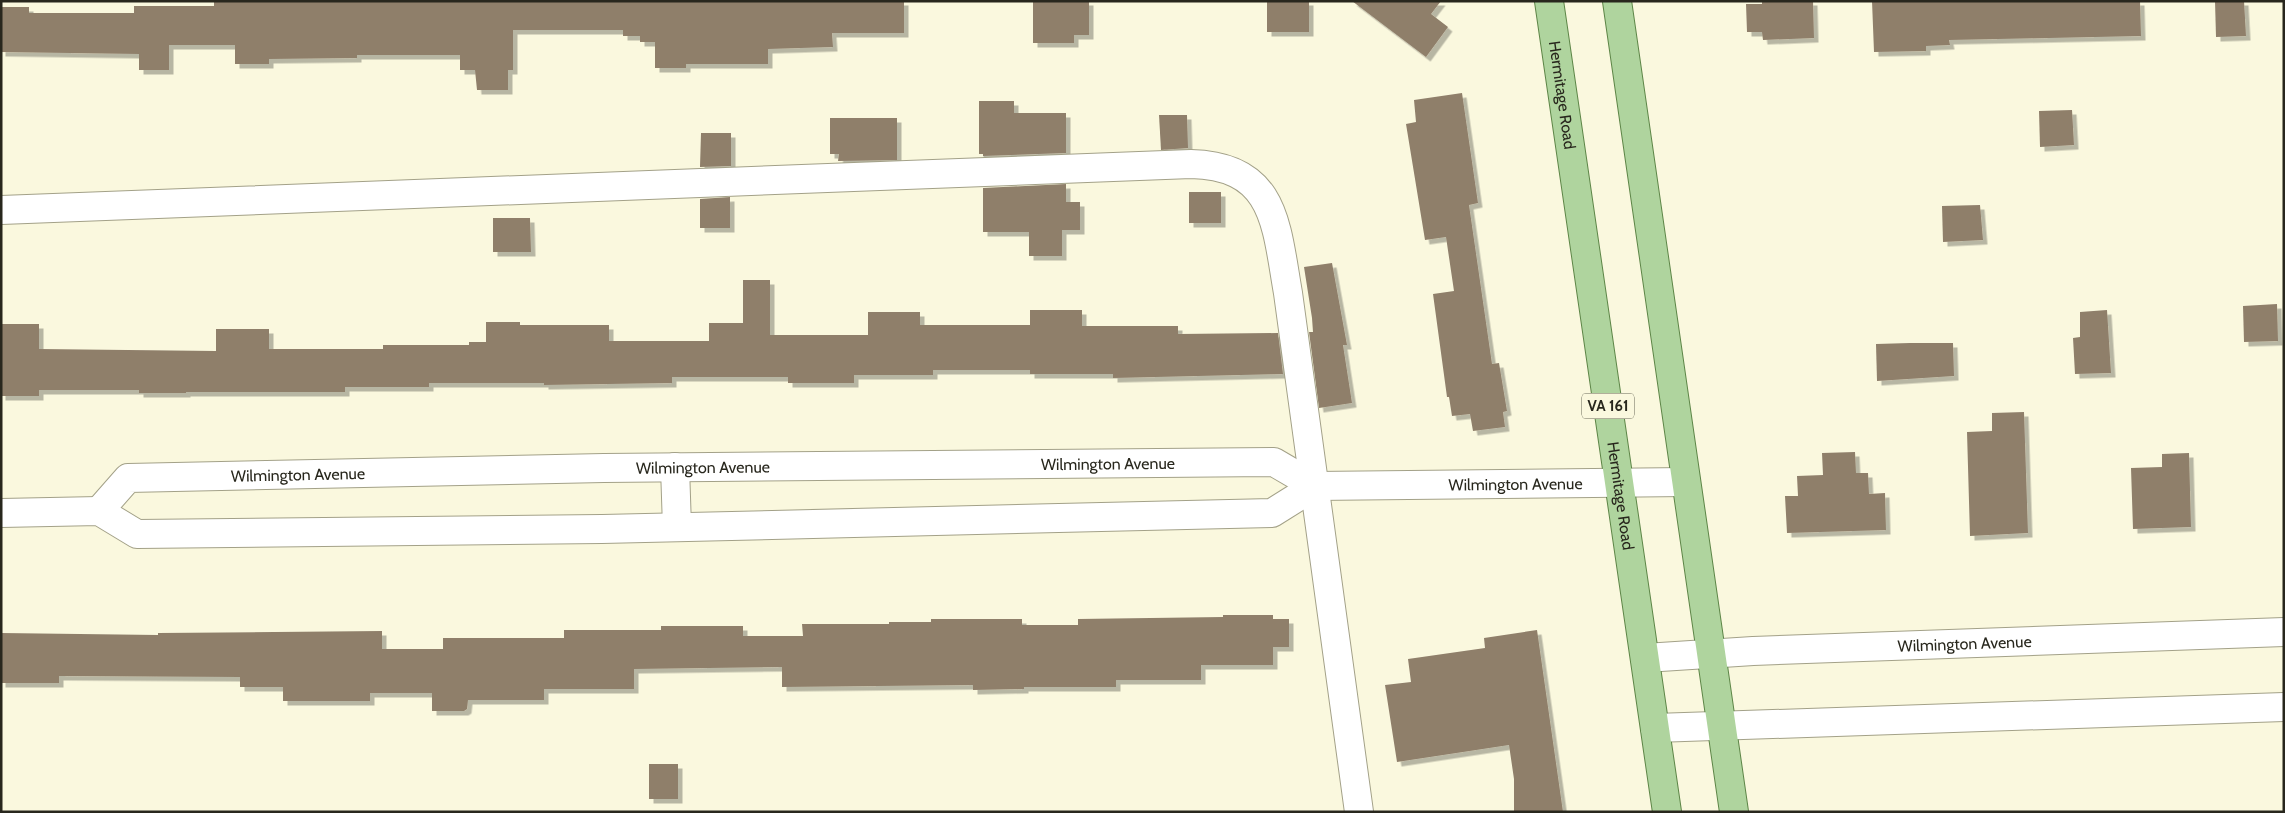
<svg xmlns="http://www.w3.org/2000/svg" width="2285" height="813" viewBox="0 0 2285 813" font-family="Cabin,sans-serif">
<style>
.building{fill:#8f7f6b;filter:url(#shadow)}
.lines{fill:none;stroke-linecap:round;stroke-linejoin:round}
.minor-casing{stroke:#a3a188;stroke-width:30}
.major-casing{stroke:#5d8547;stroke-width:30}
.minor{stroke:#fff;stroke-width:28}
.major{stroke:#afd49e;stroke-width:28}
.labels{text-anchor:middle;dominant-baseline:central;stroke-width:4;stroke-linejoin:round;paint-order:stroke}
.shield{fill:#faf8de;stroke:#676657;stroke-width:1}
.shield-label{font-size:15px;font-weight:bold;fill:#28271d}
.street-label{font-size:16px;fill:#28271d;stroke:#faf8de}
</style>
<defs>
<filter id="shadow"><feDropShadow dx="4.5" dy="4.5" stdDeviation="0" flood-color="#0004"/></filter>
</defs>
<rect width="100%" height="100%" fill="#faf8de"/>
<!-- building -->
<g class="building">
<path d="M 214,1 L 904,1 L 904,33 L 832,33 L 833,47 L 768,49 L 768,64 L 686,64 L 686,68 L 655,68 L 655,42 L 640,42 L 640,36 L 623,36 L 623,30 L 513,30 L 513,70 L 508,70 L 508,90 L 477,90 L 475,70 L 460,70 L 460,55 L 357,55 L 357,58 L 269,59 L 269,64 L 235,64 L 235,45 L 169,45 L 169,70 L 139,70 L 139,54 L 1,52 L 1,7 L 29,7 L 29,13 L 134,13 L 134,6 L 214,6 Z"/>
<path d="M 1033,1 L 1089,1 L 1089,35 L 1074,35 L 1074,43 L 1033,43 Z"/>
<rect x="1267" y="1" width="42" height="31"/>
<path d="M 1352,1 L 1441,1 L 1431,14 L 1448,27 L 1426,57 Z"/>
<path d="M 1762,1 L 1813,1 L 1814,38 L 1763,40 L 1762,32 L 1747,32 L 1746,4 L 1762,4 Z"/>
<path d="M 1872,1 L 2140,1 L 2141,36 L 1949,40 L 1950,45 L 1926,46 L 1926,51 L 1874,52 Z"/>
<path d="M 2215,1 L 2244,1 L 2246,36 L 2216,37 Z"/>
<path d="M 1462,93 L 1478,203 L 1469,205 L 1492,364 L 1499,363 L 1507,411 L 1503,412 L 1505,427 L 1473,431 L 1470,414 L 1452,416 L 1449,397 L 1447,397 L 1433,294 L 1454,291 L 1446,237 L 1425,240 L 1406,124 L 1416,122 L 1414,100 Z"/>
<path d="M 979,101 L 1014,101 L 1014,113 L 1066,113 L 1066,153 L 983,156 L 983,154 L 979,154 Z"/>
<path d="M 2072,110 L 2074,145 L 2040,147 L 2039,111 Z"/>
<path d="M 1159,115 L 1187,115 L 1188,148 L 1161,150 Z"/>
<path d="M 830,118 L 897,118 L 897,160 L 838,161 L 839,154 L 830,154 Z"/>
<path d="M 701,133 L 731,133 L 731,166 L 700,167 Z"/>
<path d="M 1066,184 L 1066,202 L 1080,202 L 1080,230 L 1062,230 L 1062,256 L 1029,256 L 1029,232 L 983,232 L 983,188 Z"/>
<rect x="1189" y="192" width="32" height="31"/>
<path d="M 730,197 L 730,228 L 700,228 L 700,199 Z"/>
<path d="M 1980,205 L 1983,240 L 1943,242 L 1942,206 Z"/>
<path d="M 493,218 L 530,218 L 531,252 L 493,252 Z"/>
<path d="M 1332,263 L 1347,345 L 1343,345 L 1352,403 L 1319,408 L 1309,332 L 1313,332 L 1312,318 L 1304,267 Z"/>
<path d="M 743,280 L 770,280 L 770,335 L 868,335 L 868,312 L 920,312 L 920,325 L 1030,325 L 1030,310 L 1082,310 L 1082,326 L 1178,326 L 1178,334 L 1278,333 L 1283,374 L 1113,378 L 1113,374 L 1030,374 L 1030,370 L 933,370 L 933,375 L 854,375 L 854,383 L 788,383 L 788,377 L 672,377 L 672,383 L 544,385 L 544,383 L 429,383 L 429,387 L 345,387 L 345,392 L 186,392 L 186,393 L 139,393 L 139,390 L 39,390 L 39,396 L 1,396 L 1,324 L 39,324 L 39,349 L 216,351 L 216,329 L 269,329 L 269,349 L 383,349 L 383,345 L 469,345 L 469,342 L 486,342 L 486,322 L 520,322 L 520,325 L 609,325 L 609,341 L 709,341 L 709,323 L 743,323 Z"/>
<path d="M 2277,304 L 2278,341 L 2244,342 L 2243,306 Z"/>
<path d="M 2107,310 L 2111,373 L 2075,374 L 2073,338 L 2080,337 L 2080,312 Z"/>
<path d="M 1910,343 L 1953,343 L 1954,376 L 1877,381 L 1876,344 Z"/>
<path d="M 2024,412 L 2028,533 L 1970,536 L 1967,432 L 1992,431 L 1992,413 Z"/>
<path d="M 1855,452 L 1856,473 L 1868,473 L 1869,494 L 1885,493 L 1886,530 L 1787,533 L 1785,496 L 1798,496 L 1797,476 L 1823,475 L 1822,453 Z"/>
<path d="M 2189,453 L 2191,527 L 2133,529 L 2131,468 L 2162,467 L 2162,454 Z"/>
<path d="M 1223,615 L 1273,615 L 1273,619 L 1289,619 L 1289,647 L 1273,647 L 1273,665 L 1201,665 L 1201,680 L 1116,680 L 1116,687 L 1024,687 L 1024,689 L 973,690 L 973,685 L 782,687 L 782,667 L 634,669 L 634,689 L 544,689 L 544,700 L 468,700 L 467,709 L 464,711 L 432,711 L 432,693 L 370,693 L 370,701 L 283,701 L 283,687 L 240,687 L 240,677 L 59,676 L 59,683 L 1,683 L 1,633 L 158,635 L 158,633 L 382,631 L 382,649 L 443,649 L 443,638 L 564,638 L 564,630 L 661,630 L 661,626 L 743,626 L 743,636 L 803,636 L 802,624 L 889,624 L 889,622 L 931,622 L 931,619 L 1022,619 L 1022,625 L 1078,625 L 1078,619 L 1223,617 Z"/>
<path d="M 1537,630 L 1563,812 L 1514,812 L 1514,779 L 1509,745 L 1397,762 L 1385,685 L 1411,682 L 1408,659 L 1485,648 L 1484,638 Z"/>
<rect x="649" y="764" width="29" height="35"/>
</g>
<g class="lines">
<defs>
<g id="minor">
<path d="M 1,210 L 1191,164 C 1276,166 1276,225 1288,293 L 1359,812"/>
<path d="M 675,467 L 677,527"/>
<path id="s1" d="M 99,511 L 128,478 L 604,468 L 1274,462 L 1315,486"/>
<path id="s2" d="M 1,513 L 99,511 L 137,534 L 602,529 L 1272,513 L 1315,486 L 1686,482"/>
<path id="s3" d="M 1645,658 L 1753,651 L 2284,632"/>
<path d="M 1655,728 L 2284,707"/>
</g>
<g id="major">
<path id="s4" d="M 1549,1 L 1667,812"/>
<path d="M 1617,1 L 1734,812"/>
</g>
</defs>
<!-- minor casing -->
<use href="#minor" class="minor-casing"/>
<!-- major casing -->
<use href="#major" class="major-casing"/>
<!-- minor -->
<use href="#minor" class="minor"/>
<!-- major -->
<use href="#major" class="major"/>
</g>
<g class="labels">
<!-- shield labels -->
<rect class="shield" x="1582" y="393.5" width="52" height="25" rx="4"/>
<g class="shield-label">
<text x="1608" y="406">VA 161</text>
</g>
<!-- street labels -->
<g class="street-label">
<text stroke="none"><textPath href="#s4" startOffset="95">Hermitage Road</textPath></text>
<text stroke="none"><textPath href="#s1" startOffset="1024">Wilmington Avenue</textPath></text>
<text stroke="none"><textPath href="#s1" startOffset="619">Wilmington Avenue</textPath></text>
<text stroke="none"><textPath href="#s1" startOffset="214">Wilmington Avenue</textPath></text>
<text stroke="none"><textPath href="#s2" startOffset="1529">Wilmington Avenue</textPath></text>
<text stroke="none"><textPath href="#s4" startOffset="500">Hermitage Road</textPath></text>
<text stroke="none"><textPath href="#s3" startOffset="320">Wilmington Avenue</textPath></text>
</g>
</g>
<!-- border -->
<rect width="2285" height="813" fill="none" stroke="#28271d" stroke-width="5"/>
</svg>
